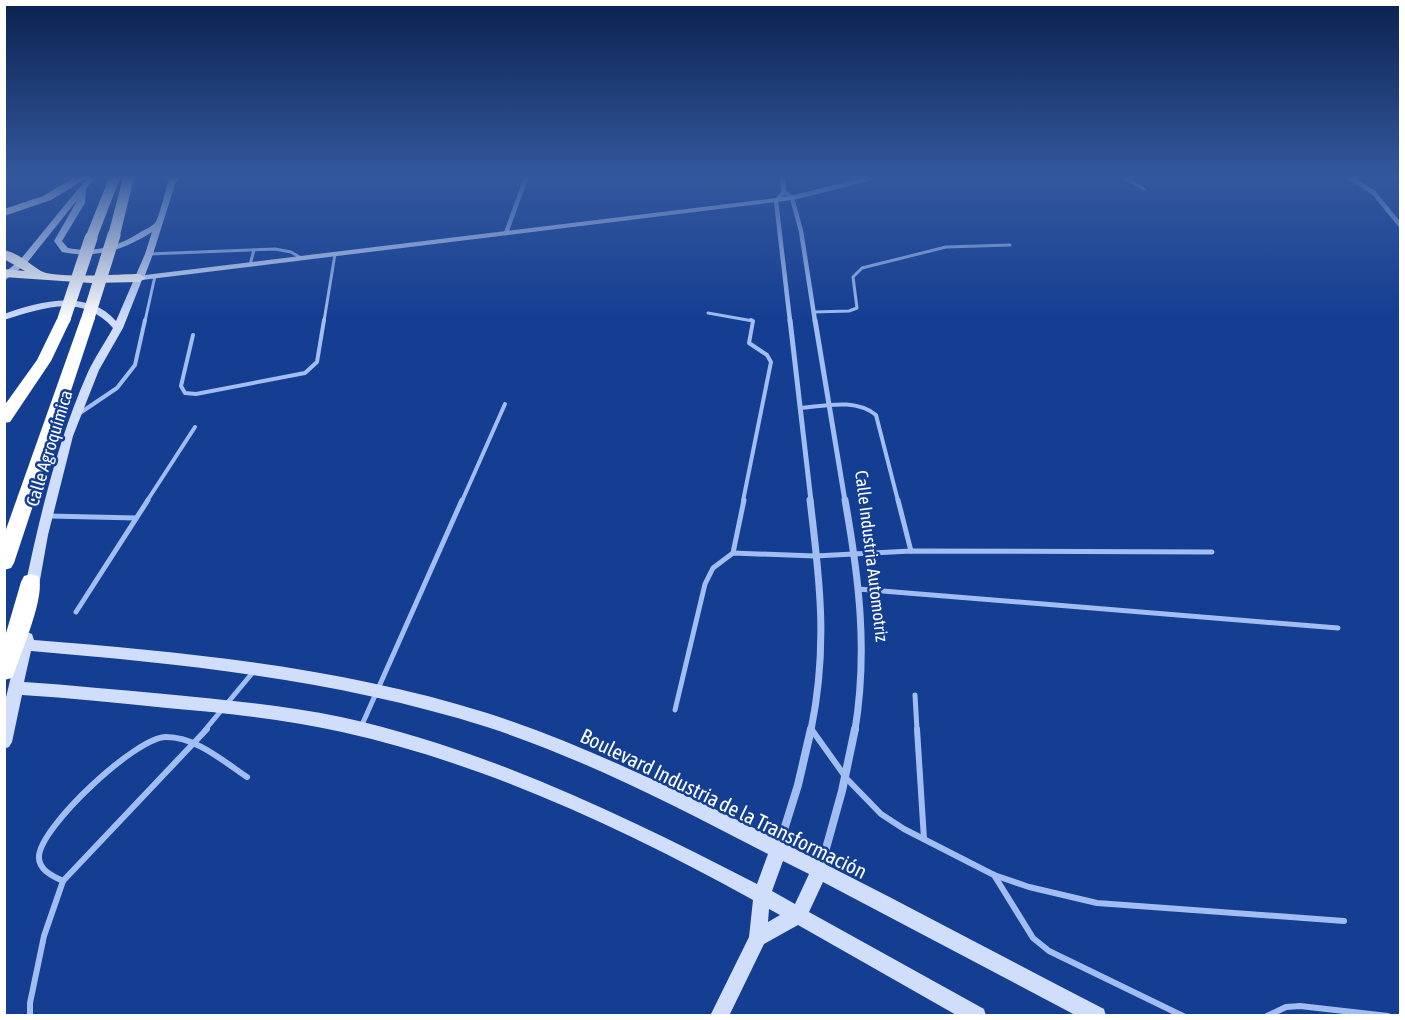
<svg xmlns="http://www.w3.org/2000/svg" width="1405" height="1020" viewBox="0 0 1405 1020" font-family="'Asap Condensed',sans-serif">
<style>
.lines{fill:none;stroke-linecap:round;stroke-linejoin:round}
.lane-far3{stroke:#a1bdf1;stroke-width:3}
.lane-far2{stroke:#a1bdf1;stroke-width:4}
.lane-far1{stroke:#a1bdf1;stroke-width:5}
.lane{stroke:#a1bdf1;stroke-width:6}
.street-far3{stroke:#a1bdf1;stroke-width:4.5}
.street-far2{stroke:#a1bdf1;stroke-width:5}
.street-far1{stroke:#a1bdf1;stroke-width:7}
.street{stroke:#a1bdf1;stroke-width:8}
.secondary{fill:#d0defc;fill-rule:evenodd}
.highway{fill:#fff;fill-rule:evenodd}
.highway-bridge{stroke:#fff;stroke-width:13}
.labels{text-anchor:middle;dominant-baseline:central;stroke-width:5;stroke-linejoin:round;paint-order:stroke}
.street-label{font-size:18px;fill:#fff;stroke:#143e92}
.near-street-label{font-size:21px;fill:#fff;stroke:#143e92}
</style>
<rect width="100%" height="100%" fill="#143e92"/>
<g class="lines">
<!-- lane-far3 -->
<g class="lane-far3">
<path d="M 1124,178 L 1144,189"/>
<path d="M 149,254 L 275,249 L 291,252 L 301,258"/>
<path d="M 250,265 L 254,250"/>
<path d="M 814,312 L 849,311 L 857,308 L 853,277 L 862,268 L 946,247 L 1010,245"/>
<path d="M 708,313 L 753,321"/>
<path d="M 145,321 L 155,276"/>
<path d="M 324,321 L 335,254"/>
</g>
<!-- lane-far2 -->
<g class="lane-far2">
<path d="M 193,335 L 181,386 L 185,393 L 196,394 L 305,373 L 317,362 L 324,320"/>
<path d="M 800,408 C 825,406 855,398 876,415 L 898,501"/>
<path d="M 77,415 L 117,388 L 135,365 L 145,320"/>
<path d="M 147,501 L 195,427"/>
<path d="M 462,501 L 505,404"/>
<path d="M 743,501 L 771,362 L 767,355 L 749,343 L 753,321 L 751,320"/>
</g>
<!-- lane-far1 -->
<g class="lane-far1">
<path d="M 898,500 L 911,551"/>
<path d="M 49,516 L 136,518"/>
<path d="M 733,553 L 744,500"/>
<path d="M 858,589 L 1338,628"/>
<path d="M 76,612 L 148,500"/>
<path d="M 915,695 L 917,730"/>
<path d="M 675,710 L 705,584 L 713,568 L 733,553 L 815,556 L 911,551 L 1212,552"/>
<path d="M 361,727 L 462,500"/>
<path d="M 205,730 L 254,671"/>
</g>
<!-- lane -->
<g class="lane">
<path d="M 917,729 L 924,839"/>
<path d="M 812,730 L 847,779 L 881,814 L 904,829 L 994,875 L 1029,887 L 1097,903 L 1344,921"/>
<path d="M 994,875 L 1033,938 L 1049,951 L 1183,1016"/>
<path d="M 63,881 C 53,876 38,870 39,856 C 41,826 136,737 166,737 C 196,737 223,761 247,777"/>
<path d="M 30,1016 L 30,1003 L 44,936 L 63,881 L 207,729"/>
<path d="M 1267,1016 L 1286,1007 L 1300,1006 L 1388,1016"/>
</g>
<!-- street-far3 -->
<g class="street-far3">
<path d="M 782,178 L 784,192 L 792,198 L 801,231 L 815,321"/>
<path d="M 1351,178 L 1374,193 L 1400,225"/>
<path d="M 784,192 L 776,201 L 790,321"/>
<path d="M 792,198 L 871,178"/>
<path d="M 506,233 L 526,178"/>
</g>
<!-- street-far2 -->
<g class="street-far2">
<path d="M 790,320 L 811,501"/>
<path d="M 815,320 L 845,501"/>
</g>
<!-- street-far1 -->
<g class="street-far1">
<path d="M 810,500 C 820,581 828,648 811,730"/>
<path d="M 845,500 C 859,578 868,651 855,730"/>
</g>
<!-- street -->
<g class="street">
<path d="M 778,849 L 798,785 L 811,729"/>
<path d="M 820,870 L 842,791 L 855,729"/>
</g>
<!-- secondary -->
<g class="secondary">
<path d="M 87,178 L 94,178 L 86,189 L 85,203 L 62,241 L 68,248 C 93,253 117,247 139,233 C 144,230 151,227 155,223 C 160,216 166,188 169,178 L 177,178 L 153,254 L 145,275 L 792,196 L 796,198 L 792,200 L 142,280 L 123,328 L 99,370 L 73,436 L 48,535 L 38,591 L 36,595 L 31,596 L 26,595 L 24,591 C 40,516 57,442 88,372 C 95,357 105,343 113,328 C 82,293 43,308 4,320 L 4,314 C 39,301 88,289 116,321 L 145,254 L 152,232 C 124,250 95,259 62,252 L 54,241 L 78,199 L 26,264 L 4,281 L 4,273 L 20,260 Z"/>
<path d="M 27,632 L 32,634 L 34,640 C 186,652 340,667 487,713 C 582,744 672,788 762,832 C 876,889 990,950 1104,1009 L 1106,1016 L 1077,1016 L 823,882 L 809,912 L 984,1009 L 986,1016 L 958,1016 L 798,925 L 764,944 L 729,1016 L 710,1016 L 749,937 L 753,900 C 624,829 486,764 342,732 C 284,719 225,713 167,708 C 118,703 70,698 22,695 L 12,742 L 9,747 L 4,749 L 4,706 L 20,638 L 22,634 ZM 31,651 C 184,664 340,680 487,727 C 585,759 677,807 768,854 L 757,884 C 625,816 487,749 341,717 C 283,705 224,700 165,694 C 118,690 71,685 24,682 ZM 783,861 L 809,874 L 795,904 L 772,891 ZM 769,909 L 780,915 L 768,922 Z"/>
</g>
<!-- highway -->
<g class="highway">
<path d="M 73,178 L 87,178 L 51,200 L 4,216 L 4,209 L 43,196 Z"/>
<path d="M 109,178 L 120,178 L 97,238 L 87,241 L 85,238 Z"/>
<path d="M 123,178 L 134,178 L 120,235 L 114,239 L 108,235 Z"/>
<path d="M 166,178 L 177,178 L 178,181 L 172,184 Z"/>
<path d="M 4,250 C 20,254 28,263 41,271 C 55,279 120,274 139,274 L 146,278 L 139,282 L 91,283 L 4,277 L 4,269 L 25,271 L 4,259 Z"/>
<path d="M 88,314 L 95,318 L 14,563 L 11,568 L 4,570 L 4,535 L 81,318 Z"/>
<path d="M 64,315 L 71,319 L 51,361 L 10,422 L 4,423 L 4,406 L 37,360 L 57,319 Z"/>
<path d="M 31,574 L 38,576 C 47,593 21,652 15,671 L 12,678 L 4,680 L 4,640 L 21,582 L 24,576 Z"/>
</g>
<!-- highway-bridge -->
<g class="highway-bridge">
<path d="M 88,318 L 114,235"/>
<path d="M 64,319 L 91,238"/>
</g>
</g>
<!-- sky -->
<linearGradient id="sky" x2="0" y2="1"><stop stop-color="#0b2250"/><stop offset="0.55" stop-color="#34589d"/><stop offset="1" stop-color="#34589d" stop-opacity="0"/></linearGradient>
<rect width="1405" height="321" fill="url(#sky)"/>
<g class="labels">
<!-- street labels -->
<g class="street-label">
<text transform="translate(49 448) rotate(-73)">Calle Agroquímica</text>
<text transform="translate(872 556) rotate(83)">Calle Industria Automotriz</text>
</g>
<!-- near-street labels -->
<g class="near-street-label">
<text transform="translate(724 803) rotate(26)">Boulevard Industria de la Transformación</text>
</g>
</g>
<!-- border -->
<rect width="1405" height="1020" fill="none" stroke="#ffffff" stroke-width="12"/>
</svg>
